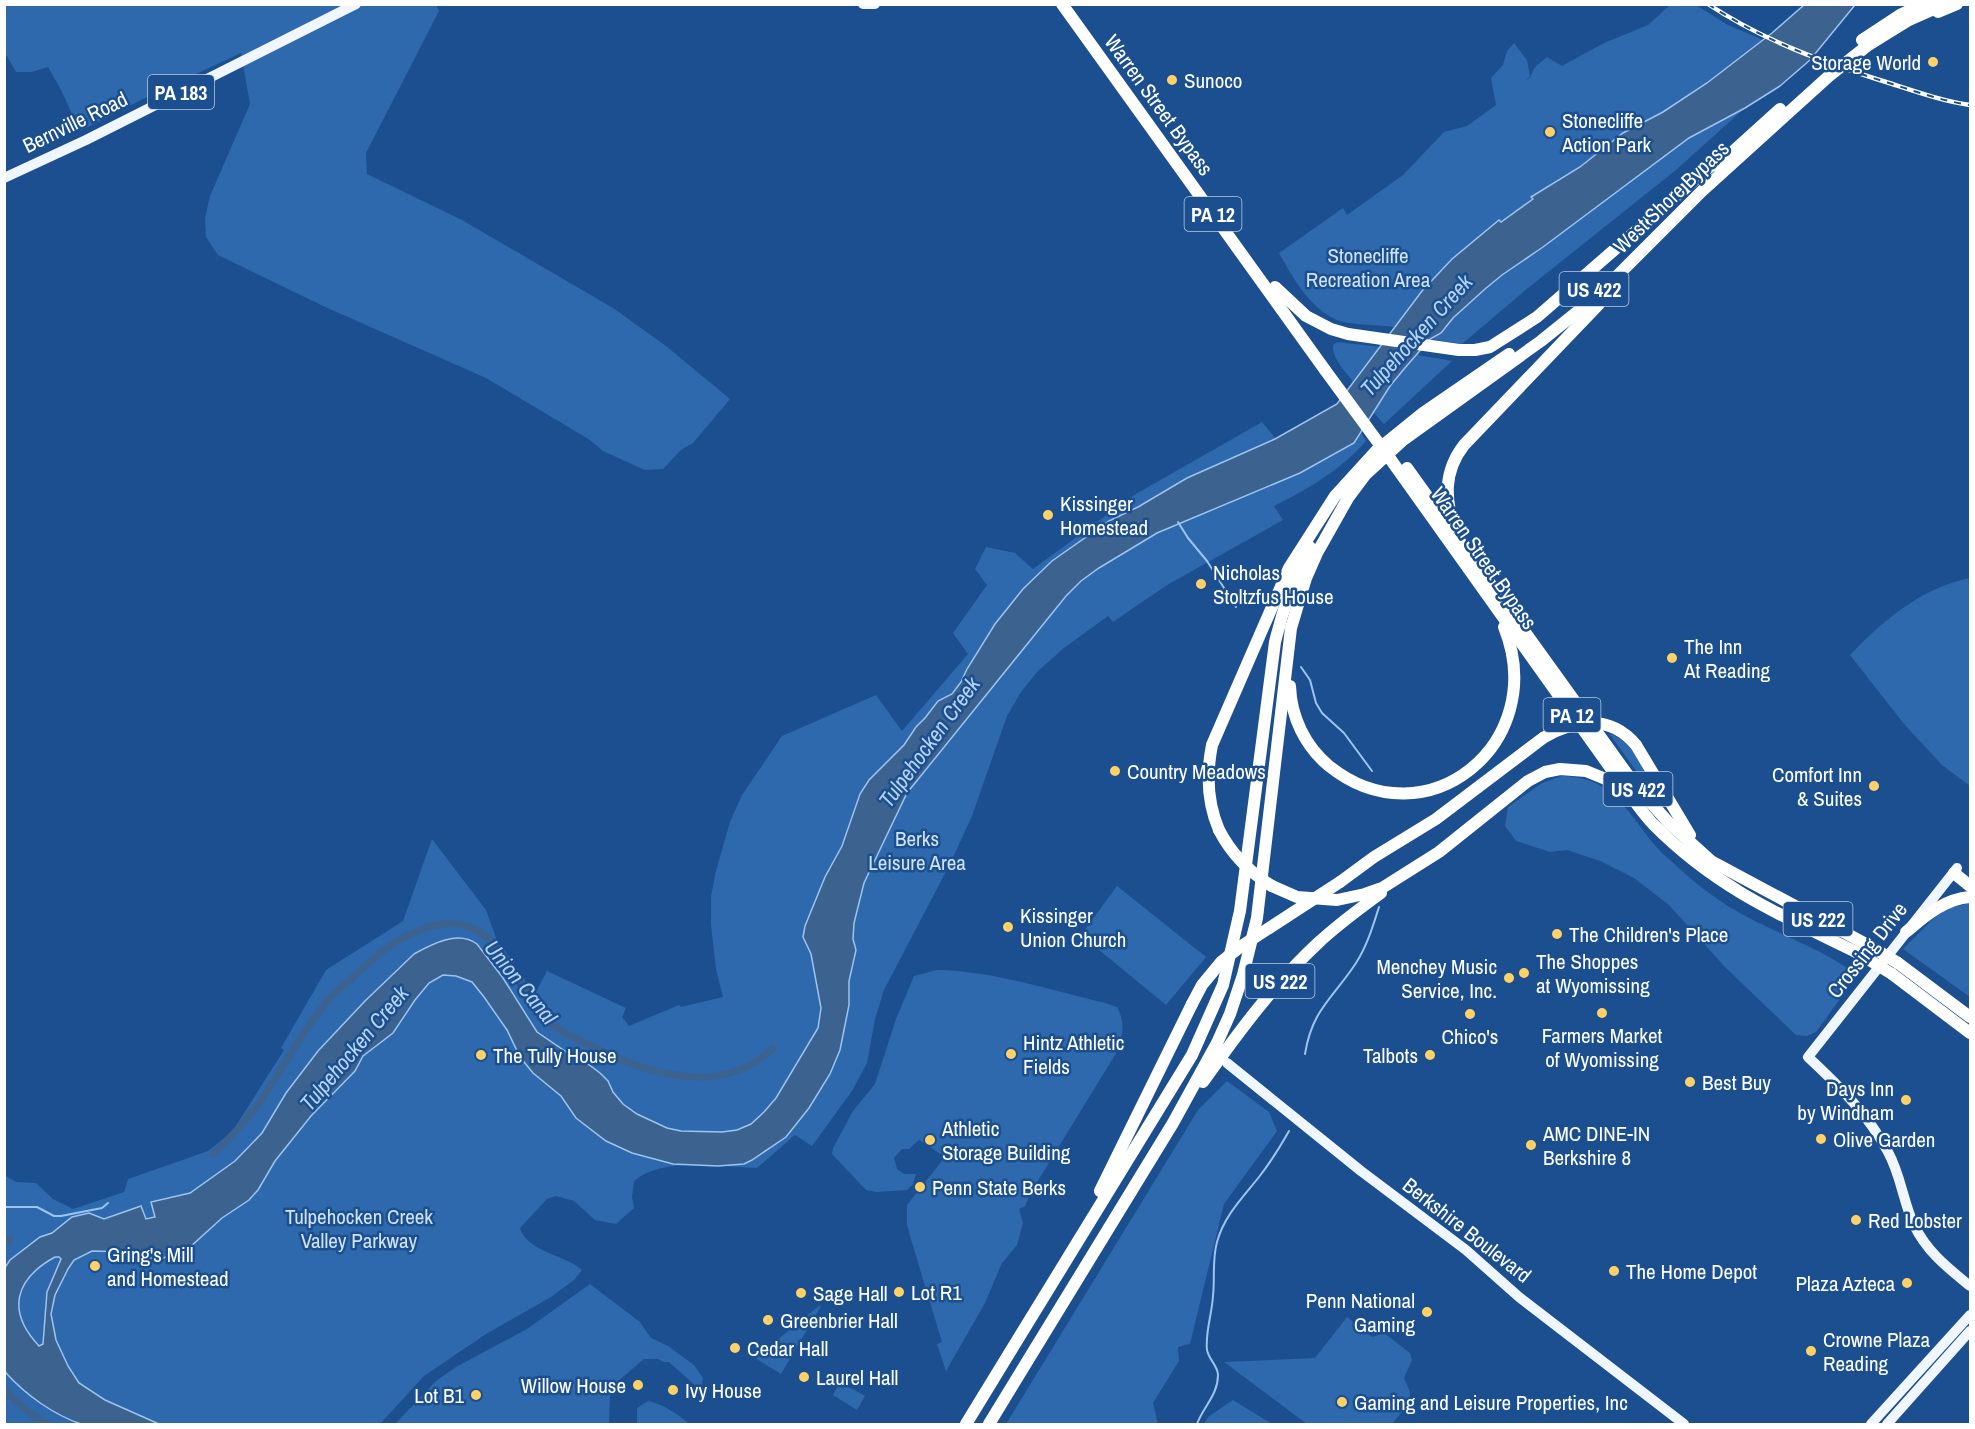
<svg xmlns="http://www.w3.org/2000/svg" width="1975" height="1429" viewBox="0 0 1975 1429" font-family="'Archivo Narrow',sans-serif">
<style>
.green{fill:#2e69ad}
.water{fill:#3c6290;stroke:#9cc4f0;stroke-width:1.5;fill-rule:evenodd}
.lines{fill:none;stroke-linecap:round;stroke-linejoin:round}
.stream{stroke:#9cc4f0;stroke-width:2}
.canal{stroke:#3c6290;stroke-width:7}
.major{stroke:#f0f6ff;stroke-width:10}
.highway{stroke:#fff;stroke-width:12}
.rail-casing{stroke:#fff;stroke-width:4.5}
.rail{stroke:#1b4f8f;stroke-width:2;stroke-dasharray:7;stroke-linecap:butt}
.highway-bridge{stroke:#fff;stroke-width:12}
.poi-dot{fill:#ffd166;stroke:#1b4f8f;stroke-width:2}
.labels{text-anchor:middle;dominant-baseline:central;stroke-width:5;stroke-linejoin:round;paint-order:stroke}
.shield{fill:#1b4f8f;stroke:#bbcadd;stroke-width:1.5}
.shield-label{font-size:20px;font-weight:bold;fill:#fff}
.poi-label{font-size:21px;fill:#fff;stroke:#1b4f8f;text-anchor:start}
.street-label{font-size:21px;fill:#fff;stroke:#1b4f8f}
.park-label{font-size:21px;fill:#cfe3fa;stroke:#1b4f8f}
.water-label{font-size:22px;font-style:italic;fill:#b5d3f5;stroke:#1b4f8f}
</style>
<rect width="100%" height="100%" fill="#1b4f8f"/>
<!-- green -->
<g class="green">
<path d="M 4,5 L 436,5 L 439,11 L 366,153 L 367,174 L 462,220 L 613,308 L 666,346 L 730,399 L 693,443 L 681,450 L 663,469 L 645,470 L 603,451 L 590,440 L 486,378 L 323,306 L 218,255 L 206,237 L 205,218 L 210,196 L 250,104 L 241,53 L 147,97 L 80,131 L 60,88 L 48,67 L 32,72 L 16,72 L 5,53 Z"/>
<path d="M 1670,5 L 1696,5 L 1728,25 L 1763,40 L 1795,73 L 1780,86 L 1745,108 L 1676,170 L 1528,288 L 1462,344 L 1430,339 L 1418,355 L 1452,361 L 1384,424 L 1373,412 L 1361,433 L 1366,441 C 1342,469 1307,490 1274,506 L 1283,520 L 1167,585 L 1113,622 L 1108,616 L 1064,648 L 1037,672 L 1021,692 L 1007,716 L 972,816 L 950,864 L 884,990 L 875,1019 L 867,1063 L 852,1091 L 812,1146 L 795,1135 L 757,1168 C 719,1167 665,1156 634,1181 L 632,1197 L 634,1208 L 616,1224 L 595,1220 L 574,1201 L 556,1196 L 547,1199 L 520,1228 C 527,1252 566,1255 582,1270 L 574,1280 L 551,1297 L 486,1334 L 424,1376 L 380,1424 L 7,1424 L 4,1422 L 4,1175 L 16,1182 L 36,1183 L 53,1199 L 73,1209 L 124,1192 L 128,1179 L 208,1151 L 232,1132 L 284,1050 L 281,1048 L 326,970 L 403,921 L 432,839 L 486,910 L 508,971 L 530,1003 L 547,971 L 626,1008 L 622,1017 L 629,1026 L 679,1005 L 681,1007 L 723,997 L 716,969 L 711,925 L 711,896 L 716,871 L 730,822 L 742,795 L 782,736 L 876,695 L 902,731 L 968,654 L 953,633 L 987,585 L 975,569 L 986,547 L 1015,553 L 1033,569 L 1134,495 L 1262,422 L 1276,439 L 1337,403 L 1354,383 C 1346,372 1332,359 1333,345 L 1337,342 L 1381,347 L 1395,327 C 1380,325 1353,325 1340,321 C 1311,311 1293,278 1279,253 L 1343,208 L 1347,215 L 1403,175 L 1444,132 L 1467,126 L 1496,105 L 1491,78 L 1503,65 L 1507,51 L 1514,43 L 1527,60 L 1530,76 L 1526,81 C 1531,77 1531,76 1533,70 C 1536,65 1543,61 1547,57 L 1562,66 L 1604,43 L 1648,25 Z"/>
<path d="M 1970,578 L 1970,786 L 1942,765 L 1904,724 L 1850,655 C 1883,620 1923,587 1970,578 Z"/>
<path d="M 1609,733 C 1635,743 1647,771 1660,794 L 1659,796 L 1644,782 Z"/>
<path d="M 1562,776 C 1624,778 1630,826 1670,860 C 1683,872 1697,885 1712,895 C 1744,919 1783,933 1818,951 C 1832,958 1845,967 1858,974 L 1816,1032 L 1807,1036 L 1796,1035 L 1726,968 L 1669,905 L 1634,878 L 1600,861 L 1567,850 L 1550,852 L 1516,841 L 1505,826 L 1508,807 L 1542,783 Z"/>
<path d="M 1117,886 L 1206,957 L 1166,1005 L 1081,935 Z"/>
<path d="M 1970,903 L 1970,997 L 1903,949 L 1942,910 Z"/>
<path d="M 937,970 C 994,971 1050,990 1105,1003 L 1117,1007 C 1126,1024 1123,1037 1115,1055 L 1031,1192 L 1025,1206 L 1019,1209 L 1023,1223 L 1017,1245 L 1002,1263 L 985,1303 L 946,1371 L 937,1344 L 942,1342 L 910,1236 L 907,1224 L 907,1205 L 945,1157 L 919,1140 L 909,1149 L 902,1149 L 894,1158 L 897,1169 L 904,1174 L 916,1174 L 913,1184 L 907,1190 L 877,1192 L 866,1190 L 832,1154 L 833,1148 L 853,1111 L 875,1084 L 896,1019 L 914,976 Z"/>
<path d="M 1227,1081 L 1269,1112 L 1277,1131 L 1224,1204 L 1190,1344 L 1178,1347 L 1179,1361 L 1153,1403 L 1158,1424 L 1006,1424 L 1198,1110 Z"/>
<path d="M 590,1284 L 640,1322 L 651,1338 L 668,1346 L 694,1365 L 703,1378 L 701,1387 L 698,1388 L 669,1362 L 664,1362 L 658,1359 L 644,1359 L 618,1381 L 610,1395 L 609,1424 L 395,1424 L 436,1381 L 456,1367 L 527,1329 Z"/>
<path d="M 819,1306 L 821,1306 L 781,1374 L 755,1358 Z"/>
<path d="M 1347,1317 L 1372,1337 L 1384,1333 L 1410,1353 L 1412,1360 L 1404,1378 L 1410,1392 L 1409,1403 L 1392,1424 L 1307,1424 L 1224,1362 L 1315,1358 Z"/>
<path d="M 840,1382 L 865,1396 L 857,1410 L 833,1395 Z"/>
<path d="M 1233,1400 L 1272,1424 L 1204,1424 L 1208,1417 Z"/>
<path d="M 648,1401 C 663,1404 678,1414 689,1424 L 637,1424 L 637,1408 Z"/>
</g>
<!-- water -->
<path class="water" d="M 1804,5 L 1855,5 L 1810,60 L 1780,86 L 1745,108 L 1689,138 L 1543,247 L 1502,275 L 1485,289 L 1453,318 L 1441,333 L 1430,339 L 1404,369 L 1390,386 L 1354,443 L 1300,473 L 1157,533 L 1099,568 L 1081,581 L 1066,596 L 907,793 L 864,883 L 854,923 L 853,939 L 856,950 L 849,981 L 849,1005 L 840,1050 L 830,1074 L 809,1108 L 786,1137 L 752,1160 L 744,1164 L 718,1166 L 673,1164 L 632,1153 L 606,1141 L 576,1118 L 561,1096 L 533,1073 L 520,1057 L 507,1030 L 484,997 L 472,982 L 456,976 L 443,975 L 429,983 L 415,1000 L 393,1033 L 363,1056 L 355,1071 L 311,1116 L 275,1161 L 258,1190 L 249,1200 L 222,1218 L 190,1247 L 161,1259 L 141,1257 L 127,1252 L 92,1251 L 74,1260 L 68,1269 L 55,1295 L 51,1314 L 56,1340 L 68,1366 L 79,1383 L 105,1400 L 159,1424 L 81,1424 C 54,1415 26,1395 7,1374 L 5,1371 L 4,1269 L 10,1260 L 40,1237 L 52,1233 L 72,1217 L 89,1213 L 104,1219 L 141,1206 L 146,1219 L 155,1217 L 151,1202 L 190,1193 L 235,1161 L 262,1133 L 286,1093 L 318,1051 L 365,1001 L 414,954 C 432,944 458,930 477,944 L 503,978 L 537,1032 L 568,1053 L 584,1061 L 600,1073 L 608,1081 L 613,1092 L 623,1104 L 637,1114 L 667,1128 L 681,1131 L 722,1132 L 737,1130 L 751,1124 L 764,1112 L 776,1098 L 818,1028 L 821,1008 L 811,954 L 803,937 L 805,926 L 825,877 L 842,846 L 860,794 L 869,780 L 904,745 L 916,727 L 925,718 L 938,701 L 952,694 L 961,682 L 967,669 L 995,624 L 1023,589 L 1052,561 L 1109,521 L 1138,507 L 1187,478 L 1275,439 L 1337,404 L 1422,291 L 1452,259 L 1499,220 L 1501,222 L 1533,199 L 1531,197 L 1580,167 L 1623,133 L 1663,112 L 1707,83 L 1772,33 ZM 55,1257 L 59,1257 L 61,1259 L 47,1292 L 43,1344 L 39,1346 C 6,1311 15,1279 55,1257 Z"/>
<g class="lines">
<!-- stream -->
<g class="stream">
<path d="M 1178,522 L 1188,538 L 1207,561 L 1236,607"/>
<path d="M 1301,667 L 1310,680 L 1316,703 L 1322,713 L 1344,733 L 1372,771"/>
<path d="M 1305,1054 C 1312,1009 1334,997 1356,963 C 1367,946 1373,926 1379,907"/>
<path d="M 4,1207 L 37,1207 L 54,1216 L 61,1216 L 102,1208 L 108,1203"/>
<path d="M 1197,1424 C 1203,1407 1218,1395 1218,1375 C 1218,1366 1209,1360 1207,1350 C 1205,1333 1212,1314 1213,1296 C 1215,1278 1212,1260 1217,1242 C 1224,1216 1243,1197 1259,1177 C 1270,1163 1280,1147 1289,1131"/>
</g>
<!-- canal -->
<g class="canal">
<path d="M 213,1154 C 232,1136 252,1115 266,1093 C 285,1064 302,1033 324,1005 C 335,991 350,980 363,968 C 379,954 395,940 415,932 C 474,906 498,943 525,987 C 532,997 537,1010 545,1018 C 558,1031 575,1038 591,1046 C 647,1074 722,1098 773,1048"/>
<path d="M 4,1246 L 10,1239"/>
<path d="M 4,1388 C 17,1405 30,1415 48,1424"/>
</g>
<!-- major -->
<g class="major">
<path d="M 863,4 L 875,4"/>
<path d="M 4,178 L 86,140 L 356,4"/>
<path d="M 1957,868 L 1808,1057 C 1839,1086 1868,1114 1888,1152 C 1901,1175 1903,1202 1914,1225 C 1927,1252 1948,1268 1970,1286"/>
<path d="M 1227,1063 L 1361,1171 L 1466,1250 L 1519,1297 L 1684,1424"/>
<path d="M 1871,1424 L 1970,1315"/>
<path d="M 1887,1424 L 1970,1331"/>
</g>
<!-- highway -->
<g class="highway">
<path d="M 1062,4 L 1325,370"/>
<path d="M 1938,12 L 1957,4"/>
<path d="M 1862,40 L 1900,15 L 1923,4"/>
<path d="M 1717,166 L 1780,109"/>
<path d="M 1275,287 L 1306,316 L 1331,329 L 1348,334 L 1459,350 L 1475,350 L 1490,347 L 1537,317 L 1720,158"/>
<path d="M 1391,460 L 1617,777 C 1629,793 1640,810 1653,824 C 1715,887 1780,915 1858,953"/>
<path d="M 1407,468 L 1635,785 L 1669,823 L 1711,861 L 1866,944"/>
<path d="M 1455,530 C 1445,500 1443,472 1464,445 L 1599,304"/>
<path d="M 1290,686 C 1291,717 1305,746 1329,766 C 1426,844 1551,743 1504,627"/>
<path d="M 1636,745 L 1690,835"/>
<path d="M 1219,830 C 1207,802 1206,775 1212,745 L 1289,568 L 1335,496 L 1376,451 L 1423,413 L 1509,354"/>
<path d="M 1954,873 L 1970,886"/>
<path d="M 1340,882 L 1374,857 L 1436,819 L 1543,738"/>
<path d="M 1272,886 L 1297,897 L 1337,900 L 1365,894 L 1382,888 L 1439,852 L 1528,781 L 1545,772 L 1560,769 L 1586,771 L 1608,780 L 1622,792"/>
<path d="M 1906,932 C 1925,916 1944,899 1970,897"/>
<path d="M 1898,963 L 1970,1017"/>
<path d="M 1892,974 L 1970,1033"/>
<path d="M 1203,1082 C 1238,1033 1273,985 1317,944 C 1337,925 1359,909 1381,893"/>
<path d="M 1100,1191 L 1192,1004"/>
<path d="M 966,1424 L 1192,1055 L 1223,985 L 1240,911 L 1275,642 C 1283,608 1294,578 1310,547"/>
<path d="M 989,1424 L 1173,1123 L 1217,1043 L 1230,1014 L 1243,975 L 1257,918 L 1291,628 L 1306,578 L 1317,553 L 1348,498 L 1366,474 L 1402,441 L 1541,341 L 1597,296 L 1702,191 L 1829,76 L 1867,46 L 1909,20 L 1945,4"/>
</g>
<defs>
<path id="rail" d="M 1708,4 C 1762,40 1825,63 1886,82 C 1914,91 1942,101 1970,105"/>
</defs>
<!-- rail casing -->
<use href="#rail" class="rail-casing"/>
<!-- rail -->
<use href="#rail" class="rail"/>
<!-- highway-bridge -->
<g class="highway-bridge">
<path d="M 1325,370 L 1391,460"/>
<path d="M 1543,738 C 1574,719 1610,714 1636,745"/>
<path d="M 1219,830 C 1232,855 1249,872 1272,886"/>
<path d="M 1866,944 L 1898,963"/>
<path d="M 1858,953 L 1892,974"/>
<path d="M 1192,1004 L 1202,985 L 1221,962 L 1240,947 L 1340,882"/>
</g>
</g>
<!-- markers -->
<g class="poi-dot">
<circle cx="1933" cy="62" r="6"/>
<circle cx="1172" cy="80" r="6"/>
<circle cx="1550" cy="132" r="6"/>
<circle cx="1048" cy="515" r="6"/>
<circle cx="1201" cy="584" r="6"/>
<circle cx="1672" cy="658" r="6"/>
<circle cx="1115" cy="771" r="6"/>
<circle cx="1874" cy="786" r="6"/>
<circle cx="1008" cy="927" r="6"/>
<circle cx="1557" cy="934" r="6"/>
<circle cx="1524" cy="973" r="6"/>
<circle cx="1509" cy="978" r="6"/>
<circle cx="1602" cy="1013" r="6"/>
<circle cx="1470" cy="1014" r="6"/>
<circle cx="1011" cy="1054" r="6"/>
<circle cx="481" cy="1055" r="6"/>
<circle cx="1430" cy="1055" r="6"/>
<circle cx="1690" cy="1082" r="6"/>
<circle cx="1906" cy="1100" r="6"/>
<circle cx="1821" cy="1139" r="6"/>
<circle cx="930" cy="1140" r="6"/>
<circle cx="1531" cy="1145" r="6"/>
<circle cx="920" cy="1187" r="6"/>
<circle cx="1856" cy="1220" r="6"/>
<circle cx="95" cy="1266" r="6"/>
<circle cx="1614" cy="1271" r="6"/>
<circle cx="1907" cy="1283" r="6"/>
<circle cx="899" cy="1292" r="6"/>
<circle cx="801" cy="1293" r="6"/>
<circle cx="1427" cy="1312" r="6"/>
<circle cx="768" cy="1320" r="6"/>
<circle cx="735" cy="1348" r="6"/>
<circle cx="1811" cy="1351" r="6"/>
<circle cx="804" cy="1377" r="6"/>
<circle cx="638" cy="1385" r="6"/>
<circle cx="673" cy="1390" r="6"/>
<circle cx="476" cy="1395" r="6"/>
<circle cx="1342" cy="1402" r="6"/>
</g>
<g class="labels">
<!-- shield labels -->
<g class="shield">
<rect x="148" y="75" width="66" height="34" rx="4.5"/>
<rect x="1184.5" y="197" width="57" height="34" rx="4.5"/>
<rect x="1559.5" y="272" width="69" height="34" rx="4.5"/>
<rect x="1543.5" y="698" width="57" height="34" rx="4.5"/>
<rect x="1603.5" y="772" width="69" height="34" rx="4.5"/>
<rect x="1783.5" y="902" width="69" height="34" rx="4.5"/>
<rect x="1245.5" y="964" width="69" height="34" rx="4.5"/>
</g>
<g class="shield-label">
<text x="181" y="92">PA 183</text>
<text x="1213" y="214">PA 12</text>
<text x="1594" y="289">US 422</text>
<text x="1572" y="715">PA 12</text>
<text x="1638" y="789">US 422</text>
<text x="1818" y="919">US 222</text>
<text x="1280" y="981">US 222</text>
</g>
<!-- poi labels -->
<g class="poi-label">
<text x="1921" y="62" text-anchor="end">Storage World</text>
<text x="1184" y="80">Sunoco</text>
<text x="1562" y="120">Stonecliffe<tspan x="1562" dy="24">Action Park</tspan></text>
<text x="1060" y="503">Kissinger<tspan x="1060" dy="24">Homestead</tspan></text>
<text x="1213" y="572">Nicholas<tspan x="1213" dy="24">Stoltzfus House</tspan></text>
<text x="1684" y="646">The Inn<tspan x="1684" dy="24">At Reading</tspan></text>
<text x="1127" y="771">Country Meadows</text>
<text x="1862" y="774" text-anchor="end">Comfort Inn<tspan x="1862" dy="24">&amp; Suites</tspan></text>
<text x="1020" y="915">Kissinger<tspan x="1020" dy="24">Union Church</tspan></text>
<text x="1569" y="934">The Children's Place</text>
<text x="1536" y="961">The Shoppes<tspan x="1536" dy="24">at Wyomissing</tspan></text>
<text x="1497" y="966" text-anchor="end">Menchey Music<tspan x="1497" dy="24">Service, Inc.</tspan></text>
<text x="1602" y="1035" text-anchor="middle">Farmers Market<tspan x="1602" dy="24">of Wyomissing</tspan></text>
<text x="1470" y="1036" text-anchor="middle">Chico's</text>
<text x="1023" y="1042">Hintz Athletic<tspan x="1023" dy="24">Fields</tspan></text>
<text x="493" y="1055">The Tully House</text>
<text x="1418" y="1055" text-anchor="end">Talbots</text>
<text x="1702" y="1082">Best Buy</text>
<text x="1894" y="1088" text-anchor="end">Days Inn<tspan x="1894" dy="24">by Windham</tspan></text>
<text x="942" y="1128">Athletic<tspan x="942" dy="24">Storage Building</tspan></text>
<text x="1543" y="1133">AMC DINE-IN<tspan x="1543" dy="24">Berkshire 8</tspan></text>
<text x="1833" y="1139">Olive Garden</text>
<text x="932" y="1187">Penn State Berks</text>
<text x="1868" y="1220">Red Lobster</text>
<text x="107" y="1254">Gring's Mill<tspan x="107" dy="24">and Homestead</tspan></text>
<text x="1626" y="1271">The Home Depot</text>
<text x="1895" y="1283" text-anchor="end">Plaza Azteca</text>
<text x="911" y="1292">Lot R1</text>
<text x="813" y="1293">Sage Hall</text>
<text x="1415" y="1300" text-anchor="end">Penn National<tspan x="1415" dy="24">Gaming</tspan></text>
<text x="780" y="1320">Greenbrier Hall</text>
<text x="1823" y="1339">Crowne Plaza<tspan x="1823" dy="24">Reading</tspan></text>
<text x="747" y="1348">Cedar Hall</text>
<text x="816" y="1377">Laurel Hall</text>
<text x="626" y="1385" text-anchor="end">Willow House</text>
<text x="685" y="1390">Ivy House</text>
<text x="464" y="1395" text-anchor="end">Lot B1</text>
<text x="1354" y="1402">Gaming and Leisure Properties, Inc</text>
</g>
<!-- street labels -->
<g class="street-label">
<text transform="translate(1159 105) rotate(54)">Warren Street Bypass</text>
<text transform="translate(75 122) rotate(-26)">Bernville Road</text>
<text transform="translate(1671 197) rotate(-44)">West Shore Bypass</text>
<text transform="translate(1484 558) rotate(55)">Warren Street Bypass</text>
<text transform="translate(1867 950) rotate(-52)">Crossing Drive</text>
<text transform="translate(1467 1230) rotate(38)">Berkshire Boulevard</text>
</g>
<!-- park labels -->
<g class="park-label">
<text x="1368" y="255">Stonecliffe<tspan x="1368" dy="24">Recreation Area</tspan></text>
<text x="917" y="838">Berks<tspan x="917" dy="24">Leisure Area</tspan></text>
<text x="359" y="1216">Tulpehocken Creek<tspan x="359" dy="24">Valley Parkway</tspan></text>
</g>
<!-- water labels -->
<g class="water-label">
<text transform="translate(1416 335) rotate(-48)">Tulpehocken Creek</text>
<text transform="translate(929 742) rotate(-54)">Tulpehocken Creek</text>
<text transform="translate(521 982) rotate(51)">Union Canal</text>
<text transform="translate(354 1048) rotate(-50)">Tulpehocken Creek</text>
</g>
</g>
<!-- border -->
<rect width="1975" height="1429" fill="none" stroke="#ffffff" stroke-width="12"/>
</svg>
